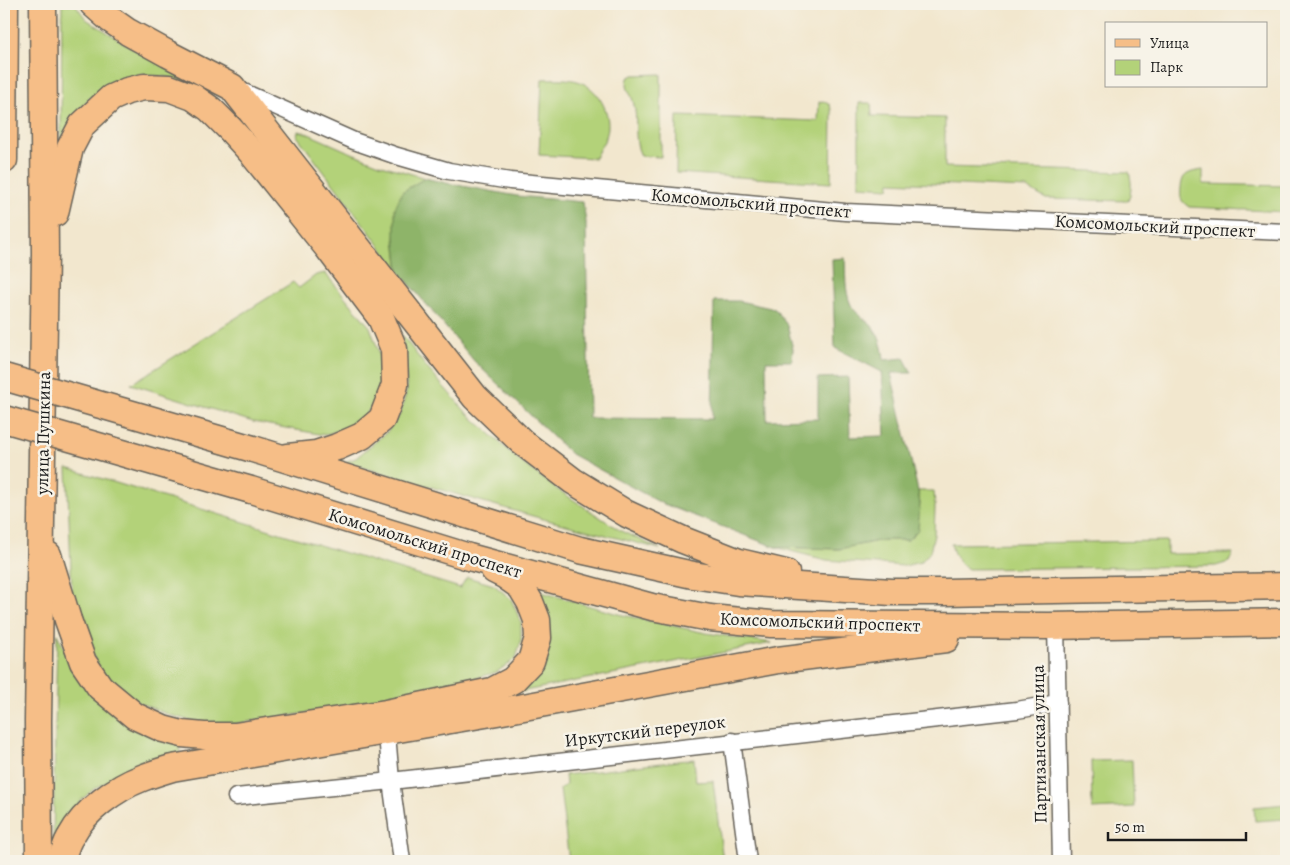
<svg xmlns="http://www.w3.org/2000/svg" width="1290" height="865" viewBox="0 0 1290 865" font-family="Alegreya,serif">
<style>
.green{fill:#b3d279;stroke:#68774a}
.forest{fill:#8eb469;stroke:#556842}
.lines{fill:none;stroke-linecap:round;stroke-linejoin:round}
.minor-casing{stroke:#67635a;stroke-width:19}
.primary-casing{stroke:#67635a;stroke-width:29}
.minor{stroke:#fff;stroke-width:16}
.primary{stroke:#f6be87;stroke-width:26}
.primary-bridge-casing{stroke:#67635a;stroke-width:29;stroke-linecap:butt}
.primary-bridge{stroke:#f6be87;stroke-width:26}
.labels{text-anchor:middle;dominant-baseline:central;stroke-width:5;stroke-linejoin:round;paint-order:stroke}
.street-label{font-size:18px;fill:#1c1c1c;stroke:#f7f3e8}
</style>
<rect width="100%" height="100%" fill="#f7f3e8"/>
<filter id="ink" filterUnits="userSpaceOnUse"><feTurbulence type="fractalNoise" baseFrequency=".02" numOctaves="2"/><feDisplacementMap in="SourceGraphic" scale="10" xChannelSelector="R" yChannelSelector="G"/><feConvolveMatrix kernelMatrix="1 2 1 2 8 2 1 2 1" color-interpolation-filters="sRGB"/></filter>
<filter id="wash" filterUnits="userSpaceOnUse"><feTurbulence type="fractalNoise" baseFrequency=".0096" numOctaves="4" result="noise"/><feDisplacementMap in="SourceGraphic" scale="20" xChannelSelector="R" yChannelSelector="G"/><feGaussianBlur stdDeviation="1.12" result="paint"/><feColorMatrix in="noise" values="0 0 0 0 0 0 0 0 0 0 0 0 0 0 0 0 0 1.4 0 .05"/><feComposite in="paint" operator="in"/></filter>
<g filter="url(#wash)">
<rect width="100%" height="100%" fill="#f2e7ce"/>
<!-- green -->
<g class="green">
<path d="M 62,4 L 75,4 L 86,19 L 139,52 L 189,78 L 187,82 L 167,77 L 141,74 L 118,80 L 106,86 L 90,98 L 74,116 L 61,140 Z"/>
<path d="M 661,74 L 661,157 L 641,156 C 632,138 639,120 633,101 C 630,91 625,89 628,78 L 633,75 Z"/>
<path d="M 542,79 C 552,79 563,78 573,80 C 597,84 614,114 606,137 C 603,144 598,151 595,158 L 539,155 Z"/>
<path d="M 823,101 L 830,105 L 832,114 L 831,183 L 676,173 L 677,116 L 818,121 L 819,102 Z"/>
<path d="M 859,103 L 871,103 L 872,116 L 945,118 L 945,167 L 1129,172 C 1132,183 1132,190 1128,201 L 1046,199 L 1027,188 L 890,182 L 889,188 L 859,186 Z"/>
<path d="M 298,131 L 304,132 L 347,151 L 382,165 L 425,178 L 402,192 L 395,238 L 399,272 C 366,226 331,182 297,136 Z"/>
<path d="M 1203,170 L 1203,184 L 1286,186 L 1286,212 L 1189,207 C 1185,204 1182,202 1181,198 C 1180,193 1181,181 1184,177 C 1188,172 1196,171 1203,170 Z"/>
<path d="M 325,273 L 370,327 L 380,355 L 381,383 L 374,403 L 364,417 L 347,428 L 324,435 L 253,422 L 131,384 L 293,282 L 299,288 L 316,275 Z"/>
<path d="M 402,335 L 427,368 L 466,412 L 521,462 L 557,489 L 621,531 L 660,549 L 543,519 L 344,462 L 356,458 L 387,432 L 400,414 L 407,390 Z"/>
<path d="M 67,468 L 460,588 L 467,577 L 494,585 L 511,599 L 521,622 L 521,641 L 516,658 L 497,672 L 453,685 L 334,709 L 212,727 L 170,715 L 137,702 L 107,681 L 88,647 L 72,594 Z"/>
<path d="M 918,491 L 934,491 L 935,508 L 934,535 L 930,552 L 921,562 L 904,566 L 826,560 L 775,547 L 839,549 L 883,540 L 908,540 L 920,504 Z"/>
<path d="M 1167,541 L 1167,554 L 1233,553 L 1229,562 L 1216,566 L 968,569 C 958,562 954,556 951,544 Z"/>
<path d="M 534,590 L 618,614 L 706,633 L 772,643 L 509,694 L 525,681 Z"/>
<path d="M 57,634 L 69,658 L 180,743 L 180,753 L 144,763 L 95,788 L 81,800 L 62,825 L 53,842 Z"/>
<path d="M 694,759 L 696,782 L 713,781 L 723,861 L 569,861 L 560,789 L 566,785 L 565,775 Z"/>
<path d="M 1132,760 L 1134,807 L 1092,809 L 1091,761 Z"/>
<path d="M 1286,804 L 1286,819 L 1255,821 L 1254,807 Z"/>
</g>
<!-- forest -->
<path class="forest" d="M 425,178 L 446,183 L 517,196 L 583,202 L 586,222 L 589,418 L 712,419 L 714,301 L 739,301 L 775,309 L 787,325 L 793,349 L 792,361 L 766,361 L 767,420 L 818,419 L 818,378 L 848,377 L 850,437 L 885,436 L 882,372 L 835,348 L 832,259 L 845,258 C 846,273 844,290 851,305 C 855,313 864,318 870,324 C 879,333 883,347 884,360 L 904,358 L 912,373 L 891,373 L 918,491 L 920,504 L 918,530 L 908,540 L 883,540 L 839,549 L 775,547 L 661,503 L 571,454 L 475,362 L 399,272 L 395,238 L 395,208 L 402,192 Z"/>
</g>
<g filter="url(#ink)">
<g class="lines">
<defs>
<g id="minor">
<path d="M 237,89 L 354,141 L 397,156 L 449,171 L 510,181 L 845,212 L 1286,232"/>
<path d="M 1056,626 L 1061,861"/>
<path d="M 386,722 L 391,781 L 402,861"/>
<path d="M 732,741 L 748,861"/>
<path d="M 236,797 L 391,781 L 1017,710 L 1058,703"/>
</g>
<g id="primary">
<path d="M 93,4 L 111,20 L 128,32 L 168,54 L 232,87 L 475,397 L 522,442 L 573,481 L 627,514 L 683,540 L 739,562 L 786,573"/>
<path d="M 4,160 L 5,4"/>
<path d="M 55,213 L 70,148 L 82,125 L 111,98 L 127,91 L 144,87 L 169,88 L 193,97 L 210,109 L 230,129 L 251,152 L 328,248 L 381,318 L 394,349 L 395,385 L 382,419 L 362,436 L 337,447 L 316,454 L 288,457"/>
<path d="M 253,449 L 580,550 L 693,575 L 738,582 L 892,592 L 945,592 L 1286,586"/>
<path d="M 251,490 L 469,557 L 652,607 L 710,618 L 771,624 L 1049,626 L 1286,622"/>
<path d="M 48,555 L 68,620 L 83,662 L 100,687 L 135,716 L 163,729 L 182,734 L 204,736 L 235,736 L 386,713 L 492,691 L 513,680 L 531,661 L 538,638 L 537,620 L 530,602 L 521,587 L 504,575 L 494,570"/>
<path d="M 39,861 L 38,721 L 45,254 L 43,4"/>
<path d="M 61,861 C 64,853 66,843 71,836 C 84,811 116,788 142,778 C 152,774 162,771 172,768 L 497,712 L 778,660 L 946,639"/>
</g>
</defs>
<!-- minor casing -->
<use href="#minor" class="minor-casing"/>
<!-- primary casing -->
<use href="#primary" class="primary-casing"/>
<!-- minor -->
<use href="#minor" class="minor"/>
<!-- primary -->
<use href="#primary" class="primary"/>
<defs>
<g id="primary-bridge">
<path d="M 4,377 L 253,449"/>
<path d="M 4,419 L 251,490"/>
</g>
</defs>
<!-- primary-bridge casing -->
<use href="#primary-bridge" class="primary-bridge-casing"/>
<!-- primary-bridge -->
<use href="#primary-bridge" class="primary-bridge"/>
</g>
</g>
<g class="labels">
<!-- street labels -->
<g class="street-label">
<text transform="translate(751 203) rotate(5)">Комсомольский проспект</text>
<text transform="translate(1155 226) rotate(3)">Комсомольский проспект</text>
<text transform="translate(43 433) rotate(-89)">улица Пушкина</text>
<text transform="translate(425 543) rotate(17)">Комсомольский проспект</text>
<text transform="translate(820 622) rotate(2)">Комсомольский проспект</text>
<text transform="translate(645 731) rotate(-7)">Иркутский переулок</text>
<text transform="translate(1039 744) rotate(-91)">Партизанская улица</text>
</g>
</g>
<!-- margin -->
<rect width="1290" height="865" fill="none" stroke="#f7f3e8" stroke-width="20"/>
<!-- legend -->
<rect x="1105" y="22" width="162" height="65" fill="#f7f3e8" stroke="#9f9d96"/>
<rect x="1115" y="39" width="25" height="8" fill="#f6be87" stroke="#9f9d96"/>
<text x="1150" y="48" font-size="15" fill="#1c1c1c">Улица</text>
<rect x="1115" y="60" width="25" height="15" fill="#b3d279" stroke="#9f9d96"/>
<text x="1150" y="72" font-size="15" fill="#1c1c1c">Парк</text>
<!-- scale -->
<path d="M1108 832v8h138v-8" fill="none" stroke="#1c1c1c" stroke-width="2.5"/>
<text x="1115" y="832" font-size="15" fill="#1c1c1c" stroke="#f7f3e8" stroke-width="4" paint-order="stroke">50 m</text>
</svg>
